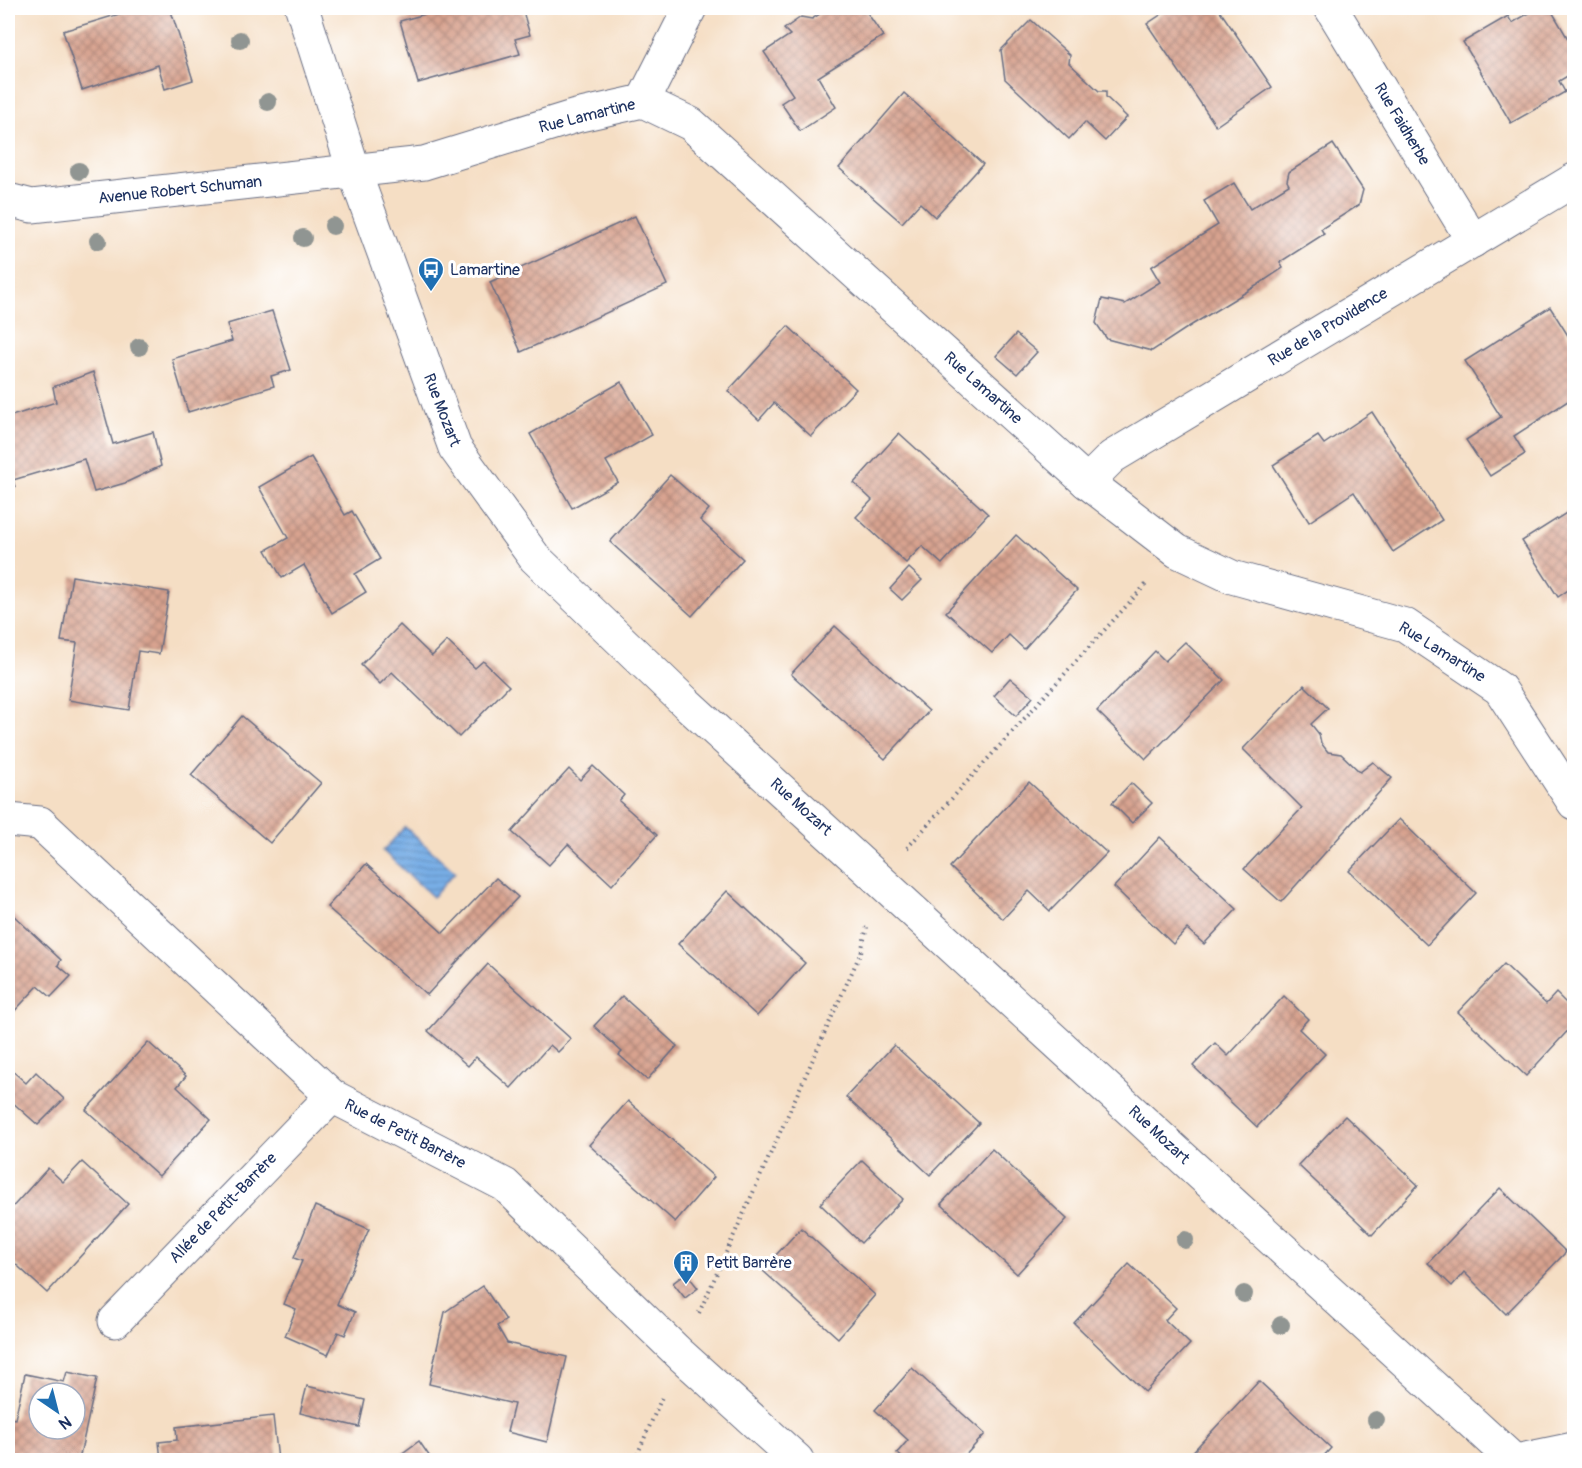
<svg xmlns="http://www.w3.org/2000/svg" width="1582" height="1468" viewBox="0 0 1582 1468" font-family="Pangolin,sans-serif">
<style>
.water{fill:url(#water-rules);stroke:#4a6ea2;stroke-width:1.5}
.building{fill:url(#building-cross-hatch);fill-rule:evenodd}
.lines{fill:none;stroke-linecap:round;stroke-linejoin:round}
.street-casing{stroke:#676c82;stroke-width:35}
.path{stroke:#676c82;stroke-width:4;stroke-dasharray:1.5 4.5;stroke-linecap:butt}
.street{stroke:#fff;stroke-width:33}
.tree{fill:#909592}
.labels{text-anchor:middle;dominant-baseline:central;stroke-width:6;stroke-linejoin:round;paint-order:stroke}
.street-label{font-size:16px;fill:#1b2f5e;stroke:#fff}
.poi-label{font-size:16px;fill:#1b2f5e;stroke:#fff;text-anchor:start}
</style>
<defs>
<pattern id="water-rules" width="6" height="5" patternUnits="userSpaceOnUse" patternTransform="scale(1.5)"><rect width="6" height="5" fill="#78aee6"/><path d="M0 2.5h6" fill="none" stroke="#628ebe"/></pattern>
<pattern id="building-cross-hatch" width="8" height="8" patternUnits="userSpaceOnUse" patternTransform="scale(1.5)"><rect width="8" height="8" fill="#d8a38f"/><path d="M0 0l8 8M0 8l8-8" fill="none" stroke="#ae8578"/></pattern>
</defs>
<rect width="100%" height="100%" fill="#fff"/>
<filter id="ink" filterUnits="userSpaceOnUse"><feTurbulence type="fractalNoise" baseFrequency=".0167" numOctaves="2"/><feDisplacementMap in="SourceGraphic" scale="12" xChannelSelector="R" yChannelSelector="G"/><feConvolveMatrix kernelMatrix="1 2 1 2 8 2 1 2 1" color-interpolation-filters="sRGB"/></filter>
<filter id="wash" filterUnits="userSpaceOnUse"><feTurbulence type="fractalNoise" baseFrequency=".008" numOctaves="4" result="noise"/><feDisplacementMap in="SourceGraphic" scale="24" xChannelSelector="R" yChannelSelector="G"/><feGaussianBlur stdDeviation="1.35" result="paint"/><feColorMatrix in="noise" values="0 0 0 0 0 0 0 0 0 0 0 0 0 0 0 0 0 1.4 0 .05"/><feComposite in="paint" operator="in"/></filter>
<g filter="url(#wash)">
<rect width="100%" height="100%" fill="#f5dec4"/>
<!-- water -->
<path class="water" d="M 405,827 L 455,872 L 433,897 L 383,851 Z"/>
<g id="blocks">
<!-- building -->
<g class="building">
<path d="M 139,8 L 170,8 L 193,80 L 165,89 L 158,65 L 82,90 L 63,31 Z"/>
<path d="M 447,8 L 522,8 L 530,35 L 515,39 L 520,54 L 418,83 L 400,21 Z"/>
<path d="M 829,8 L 864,8 L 883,36 L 818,77 L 836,107 L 800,131 L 781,103 L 793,95 L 764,52 L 790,35 L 784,29 L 801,17 L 812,19 Z"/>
<path d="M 1171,8 L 1218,8 L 1272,87 L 1216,126 L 1147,24 Z"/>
<path d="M 1538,8 L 1550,8 L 1574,49 L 1574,72 L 1559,81 L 1565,92 L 1511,123 L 1463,42 L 1508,16 L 1512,23 Z"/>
<path d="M 1031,20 L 1070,55 L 1069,63 L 1099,91 L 1106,91 L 1106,97 L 1127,117 L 1105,141 L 1085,122 L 1069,139 L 1005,79 L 1001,50 Z"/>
<path d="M 904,93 L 983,164 L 935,217 L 920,203 L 902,223 L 839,168 Z"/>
<path d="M 1333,144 L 1363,190 L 1359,205 L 1321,229 L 1324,234 L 1280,262 L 1283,268 L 1256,286 L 1190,326 L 1152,351 L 1107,339 L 1096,323 L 1102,299 L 1125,304 L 1160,282 L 1151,267 L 1218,225 L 1204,201 L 1234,183 L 1250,209 L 1289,185 L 1287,181 L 1289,172 Z"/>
<path d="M 635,216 L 667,285 L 521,352 L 490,282 Z"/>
<path d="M 1550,307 L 1574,345 L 1574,397 L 1514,436 L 1525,454 L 1490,476 L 1466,440 L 1501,417 L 1465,361 Z"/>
<path d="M 272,311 L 291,370 L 271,376 L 274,386 L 188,412 L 172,359 L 232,341 L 227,324 Z"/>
<path d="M 788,326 L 856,389 L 811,436 L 774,403 L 759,420 L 728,391 Z"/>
<path d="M 1016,334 L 1037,352 L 1017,374 L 996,356 Z"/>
<path d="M 93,372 L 113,444 L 153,432 L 161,466 L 125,483 L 94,492 L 84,459 L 13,480 L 15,487 L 8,489 L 8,417 L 56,402 L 53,387 Z"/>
<path d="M 621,382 L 652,435 L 606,461 L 618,482 L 572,508 L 530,434 Z"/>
<path d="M 1372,412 L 1442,520 L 1393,552 L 1354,492 L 1309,522 L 1273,465 L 1318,436 L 1324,444 Z"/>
<path d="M 899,433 L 988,514 L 942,564 L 922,546 L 906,563 L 856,517 L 872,500 L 854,483 Z"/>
<path d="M 311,457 L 345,515 L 352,511 L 380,559 L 355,574 L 366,592 L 332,613 L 304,565 L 282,578 L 266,550 L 288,538 L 259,487 Z"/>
<path d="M 670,475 L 709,509 L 700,520 L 743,559 L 692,616 L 610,542 Z"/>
<path d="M 1574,508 L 1574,586 L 1558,597 L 1522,541 Z"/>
<path d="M 1016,535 L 1077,590 L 1024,649 L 1009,635 L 992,653 L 946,612 Z"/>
<path d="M 909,568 L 922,580 L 902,600 L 890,589 Z"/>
<path d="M 72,576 L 169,592 L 159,654 L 138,651 L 129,710 L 68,700 L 77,643 L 61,641 Z"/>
<path d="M 400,625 L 432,656 L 447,641 L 475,668 L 483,661 L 509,686 L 459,737 L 392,672 L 380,684 L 361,665 Z"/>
<path d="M 835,626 L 929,711 L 885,759 L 791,674 Z"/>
<path d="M 1185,642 L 1224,680 L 1146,759 L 1097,711 L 1155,651 L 1165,661 Z"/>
<path d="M 1010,678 L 1033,697 L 1016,716 L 994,696 Z"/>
<path d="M 1304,685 L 1328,708 L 1311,724 L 1319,734 L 1321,743 L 1328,752 L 1341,754 L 1360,772 L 1373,762 L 1392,778 L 1281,902 L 1244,869 L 1302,808 L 1243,749 Z"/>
<path d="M 242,716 L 321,783 L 270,843 L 191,775 Z"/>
<path d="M 593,766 L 624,795 L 619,801 L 657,835 L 612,885 L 568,844 L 549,865 L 512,832 L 569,769 L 580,780 Z"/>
<path d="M 1029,782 L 1107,853 L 1050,911 L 1029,891 L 1003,919 L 950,867 Z"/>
<path d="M 1131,783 L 1152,803 L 1132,823 L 1112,803 Z"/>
<path d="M 1399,819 L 1476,893 L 1427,945 L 1349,871 Z"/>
<path d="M 1160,837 L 1237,909 L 1204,944 L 1187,929 L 1173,944 L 1114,887 Z"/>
<path d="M 366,864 L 443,933 L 496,878 L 518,897 L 465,953 L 427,995 L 327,907 Z"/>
<path d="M 727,891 L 805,963 L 757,1016 L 678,944 Z"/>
<path d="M 12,914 L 61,960 L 58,965 L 71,976 L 51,997 L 38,986 L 8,1018 L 8,919 Z"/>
<path d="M 488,964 L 571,1039 L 558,1052 L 550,1045 L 511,1088 L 476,1057 L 468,1066 L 428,1031 Z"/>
<path d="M 1504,964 L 1546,1004 L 1556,993 L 1574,1011 L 1574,1024 L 1526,1076 L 1458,1012 Z"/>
<path d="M 622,996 L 677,1046 L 647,1080 L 619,1055 L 622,1052 L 594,1026 Z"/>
<path d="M 1284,996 L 1308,1019 L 1299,1029 L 1325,1054 L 1257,1127 L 1193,1066 L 1215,1043 L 1228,1056 Z"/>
<path d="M 148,1042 L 186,1076 L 177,1087 L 211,1119 L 159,1176 L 86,1110 Z"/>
<path d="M 894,1045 L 979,1123 L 930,1175 L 846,1097 Z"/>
<path d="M 8,1067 L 26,1083 L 36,1072 L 64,1099 L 38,1125 L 11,1101 L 8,1105 Z"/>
<path d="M 628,1101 L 714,1177 L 675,1222 L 589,1145 Z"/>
<path d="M 1345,1116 L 1418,1185 L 1372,1235 L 1298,1165 Z"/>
<path d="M 992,1149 L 1067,1219 L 1017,1274 L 941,1204 Z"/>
<path d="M 862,1160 L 903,1199 L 861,1243 L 820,1204 Z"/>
<path d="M 82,1162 L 128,1204 L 47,1293 L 8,1257 L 8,1212 L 48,1168 L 63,1182 Z"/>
<path d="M 1500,1188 L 1566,1252 L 1506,1314 L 1464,1272 L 1452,1286 L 1428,1263 Z"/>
<path d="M 315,1206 L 369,1229 L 337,1304 L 355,1312 L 345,1335 L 338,1332 L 328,1355 L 285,1336 L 296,1309 L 284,1304 L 302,1261 L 294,1258 Z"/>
<path d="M 801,1228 L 875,1295 L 838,1338 L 762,1270 Z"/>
<path d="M 1129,1264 L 1176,1308 L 1165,1320 L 1190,1344 L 1145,1392 L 1074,1323 Z"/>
<path d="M 686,1273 L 698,1288 L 685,1298 L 673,1283 Z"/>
<path d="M 483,1286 L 506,1320 L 497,1326 L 507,1343 L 567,1357 L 547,1442 L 507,1432 L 514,1404 L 429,1384 L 445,1312 Z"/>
<path d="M 912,1368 L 985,1434 L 961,1460 L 905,1460 L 897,1453 L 908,1440 L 875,1410 Z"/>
<path d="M 67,1372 L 97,1378 L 79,1460 L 8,1460 L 8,1418 L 15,1419 L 25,1374 L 64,1382 ZM 39,1393 L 75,1393 L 75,1429 L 39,1429 Z"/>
<path d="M 1259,1381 L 1331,1448 L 1320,1460 L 1279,1460 L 1274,1456 L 1269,1460 L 1185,1460 Z"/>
<path d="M 307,1386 L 365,1400 L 359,1427 L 300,1413 Z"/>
<path d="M 273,1416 L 278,1460 L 161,1460 L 159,1442 L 177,1440 L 176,1427 Z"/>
<path d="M 419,1441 L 432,1460 L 393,1460 Z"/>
</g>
</g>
</g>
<g filter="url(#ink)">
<use href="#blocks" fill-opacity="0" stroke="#676c82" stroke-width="1.5"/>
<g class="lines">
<defs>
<g id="street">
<path d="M 302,8 L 354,171 L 455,448 L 535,558 L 686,703 L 1513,1460"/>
<path d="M 1331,8 L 1473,241"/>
<path d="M 643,101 L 690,8"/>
<path d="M 8,200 L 32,206 L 424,163 L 576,116 L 643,101 L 691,124 L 1087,482 L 1177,551 L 1232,577 L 1405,625 L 1500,689 L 1574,803"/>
<path d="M 1087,482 L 1112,457 L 1574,180"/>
<path d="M 8,820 L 40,823 L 332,1096 L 505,1185 L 681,1355 L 797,1460"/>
<path d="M 115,1321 L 332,1096"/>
<path d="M 1521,1460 L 1574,1449"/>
</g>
</defs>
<!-- street casing -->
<use href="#street" class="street-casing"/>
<!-- path -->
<g class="path">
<path d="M 907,848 L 1148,582"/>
<path d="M 699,1313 L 861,952 L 867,927"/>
<path d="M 635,1460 L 662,1397"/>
</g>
<!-- street -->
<use href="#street" class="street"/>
</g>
<!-- trees -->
<g class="tree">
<circle cx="240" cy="40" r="9"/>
<circle cx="268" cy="102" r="9"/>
<circle cx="79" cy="171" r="9"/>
<circle cx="333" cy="226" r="9"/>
<circle cx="303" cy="238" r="9"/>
<circle cx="98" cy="241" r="9"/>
<circle cx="139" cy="347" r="9"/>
<circle cx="1185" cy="1240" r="9"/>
<circle cx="1244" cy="1294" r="9"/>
<circle cx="1281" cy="1325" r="9"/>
<circle cx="1376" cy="1420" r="9"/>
</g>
</g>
<!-- icons -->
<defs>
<symbol id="bus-pin" viewBox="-11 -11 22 30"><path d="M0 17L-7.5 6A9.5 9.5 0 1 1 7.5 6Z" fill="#1f6fb2" stroke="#fff"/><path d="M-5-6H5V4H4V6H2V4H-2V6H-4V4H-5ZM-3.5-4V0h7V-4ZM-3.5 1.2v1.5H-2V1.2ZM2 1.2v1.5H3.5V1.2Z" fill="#fff"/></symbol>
<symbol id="building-pin" viewBox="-11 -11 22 30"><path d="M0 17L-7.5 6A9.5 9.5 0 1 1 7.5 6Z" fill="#1f6fb2" stroke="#fff"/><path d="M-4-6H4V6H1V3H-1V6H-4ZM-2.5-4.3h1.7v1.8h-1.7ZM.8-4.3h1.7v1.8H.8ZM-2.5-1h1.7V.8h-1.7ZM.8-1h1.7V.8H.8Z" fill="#fff"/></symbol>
</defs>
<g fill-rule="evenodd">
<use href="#bus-pin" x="416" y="255" width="30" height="40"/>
<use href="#building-pin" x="671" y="1248" width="30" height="40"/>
</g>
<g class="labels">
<!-- street labels -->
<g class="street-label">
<text transform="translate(587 116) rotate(-14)">Rue Lamartine</text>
<text transform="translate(1402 124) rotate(59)">Rue Faidherbe</text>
<text transform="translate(180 190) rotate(-6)">Avenue Robert Schuman</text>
<text transform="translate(1328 327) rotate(-31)">Rue de la Providence</text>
<text transform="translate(983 388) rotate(42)">Rue Lamartine</text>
<text transform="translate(442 410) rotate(69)">Rue Mozart</text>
<text transform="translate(1442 652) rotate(32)">Rue Lamartine</text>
<text transform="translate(801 807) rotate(42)">Rue Mozart</text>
<text transform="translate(405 1134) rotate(27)">Rue de Petit Barrère</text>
<text transform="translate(1159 1135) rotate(43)">Rue Mozart</text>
<text transform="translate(223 1208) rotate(-46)">Allée de Petit-Barrère</text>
</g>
<!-- poi labels -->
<g class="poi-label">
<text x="450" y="270">Lamartine</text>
<text x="706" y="1263">Petit Barrère</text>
</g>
</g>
<!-- margin -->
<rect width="1582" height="1468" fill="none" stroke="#fff" stroke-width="30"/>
<!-- north arrow -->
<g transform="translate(57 1411) rotate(145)"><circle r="28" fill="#ffffff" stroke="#a4acbf" stroke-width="1.5"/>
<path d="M0-4.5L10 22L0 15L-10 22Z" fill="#1f6fb2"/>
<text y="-9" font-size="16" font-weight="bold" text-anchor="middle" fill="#1b2f5e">N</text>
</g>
</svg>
